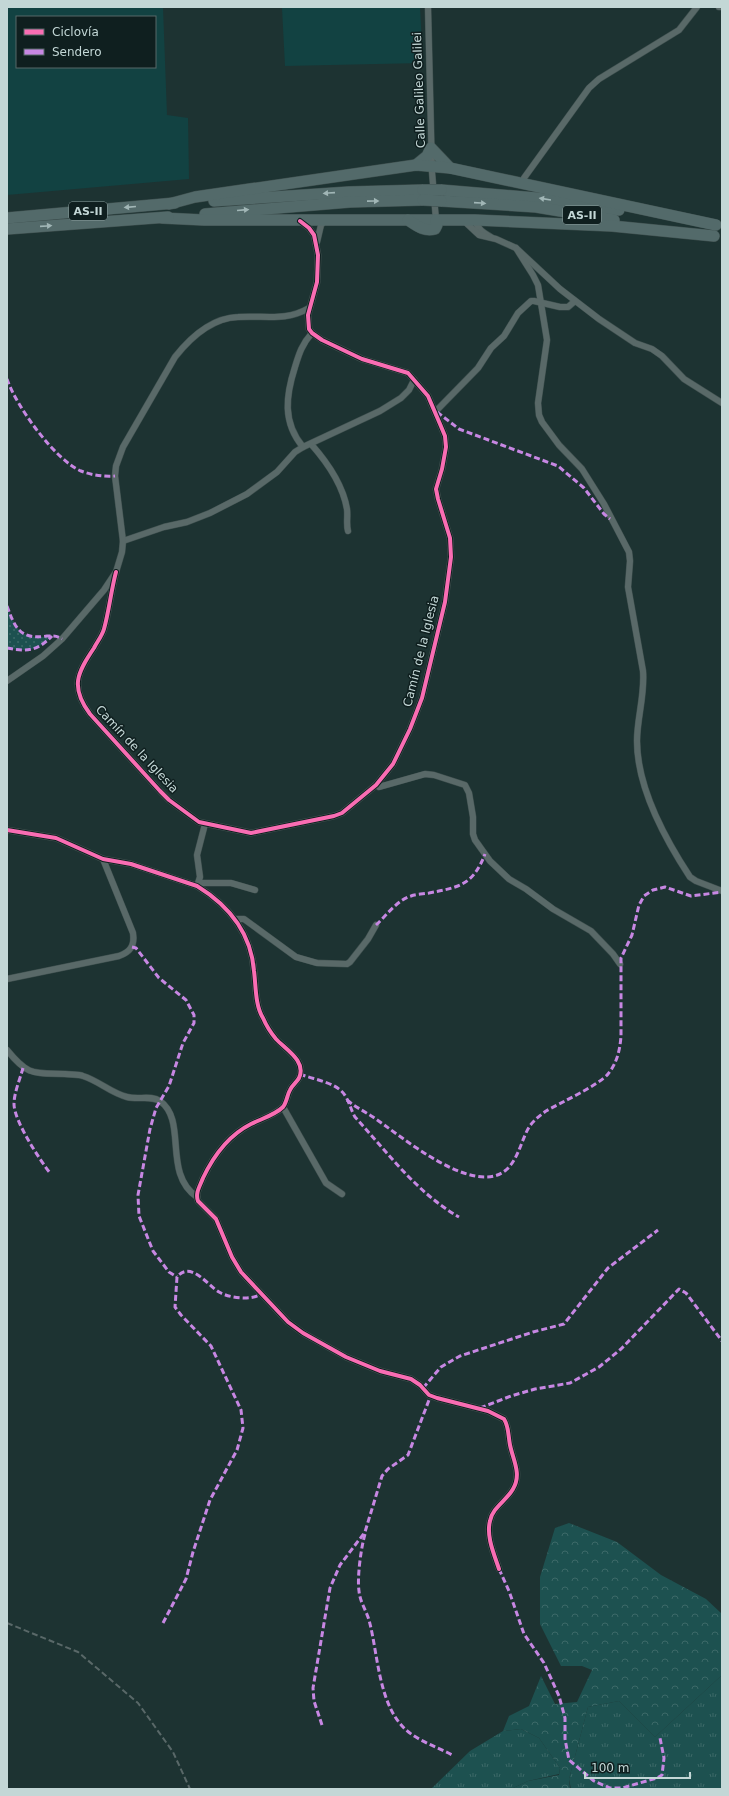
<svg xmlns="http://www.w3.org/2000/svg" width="729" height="1796" viewBox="0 0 729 1796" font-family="'DejaVu Sans',sans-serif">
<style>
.built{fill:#124242;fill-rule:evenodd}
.grass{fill:url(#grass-tufts)}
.forest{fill:url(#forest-crowns)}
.park{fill:url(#park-dots)}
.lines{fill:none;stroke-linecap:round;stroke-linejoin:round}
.minor-casing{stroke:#3e4f4e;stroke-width:7}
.trunk-casing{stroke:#3e4f4e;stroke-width:12}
.minor{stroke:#596968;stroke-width:6}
.trunk{stroke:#536a6a;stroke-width:11}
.rail{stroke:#596868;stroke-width:2;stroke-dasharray:6 3;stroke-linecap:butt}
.trunk-bridge-casing{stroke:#3e4f4e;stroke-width:12;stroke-linecap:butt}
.trunk-bridge{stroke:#536a6a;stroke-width:11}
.quiet{stroke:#c787e3;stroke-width:3;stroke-dasharray:6 3;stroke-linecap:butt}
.cycleway-casing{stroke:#0f1f1f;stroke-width:6}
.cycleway{stroke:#f96db3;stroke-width:4}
.oneway{fill:#a1b6b6}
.labels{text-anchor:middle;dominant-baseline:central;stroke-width:3;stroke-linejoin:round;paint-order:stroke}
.shield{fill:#0f1f1f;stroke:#8da09f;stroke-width:1}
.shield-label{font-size:11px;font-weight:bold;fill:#c3d7d6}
.street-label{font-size:12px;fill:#c3d7d6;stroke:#0f1f1f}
</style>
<defs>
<pattern id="grass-tufts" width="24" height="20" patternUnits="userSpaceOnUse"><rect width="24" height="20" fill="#1d5150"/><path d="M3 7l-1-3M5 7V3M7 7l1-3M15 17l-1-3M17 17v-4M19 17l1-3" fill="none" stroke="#3c6968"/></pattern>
<pattern id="forest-crowns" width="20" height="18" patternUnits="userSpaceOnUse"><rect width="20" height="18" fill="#1d5150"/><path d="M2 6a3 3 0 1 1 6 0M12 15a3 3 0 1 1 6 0" fill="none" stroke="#3c6968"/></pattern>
<pattern id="park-dots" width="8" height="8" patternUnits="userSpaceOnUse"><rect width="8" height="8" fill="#1d5150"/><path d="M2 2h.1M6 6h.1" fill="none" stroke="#3c6968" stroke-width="1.8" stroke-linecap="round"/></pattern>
</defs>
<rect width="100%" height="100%" fill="#1d3332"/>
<!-- built -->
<g class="built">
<path d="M 7,7 L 163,7 L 167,115 L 188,118 L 189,179 L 7,195 ZM 17,17 L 155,17 L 155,67 L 17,67 Z"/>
<path d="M 247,7 L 420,7 L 423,63 L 285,66 L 282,8 Z"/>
</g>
<!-- grass -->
<g class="grass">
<path d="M 722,1675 L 722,1789 L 571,1789 L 569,1779 L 588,1707 L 619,1701 L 655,1737 Z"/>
<path d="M 521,1729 L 539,1738 L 560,1768 L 559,1774 L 528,1781 L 511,1789 L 431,1789 L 470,1751 L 503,1731 Z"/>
</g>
<!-- forest -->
<path class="forest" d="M 569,1523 L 617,1542 L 661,1575 L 706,1599 L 722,1614 L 722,1675 L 655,1737 L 619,1701 L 588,1707 L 569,1779 L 570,1789 L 511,1789 L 528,1781 L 559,1775 L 560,1768 L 539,1738 L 521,1729 L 503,1731 L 509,1716 L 529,1706 L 541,1676 L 555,1704 L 577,1702 L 592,1670 L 582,1666 L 561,1666 L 540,1624 L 540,1577 L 555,1528 Z"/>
<!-- park -->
<path class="park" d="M 7,606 C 17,633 22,640 52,636 C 37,651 28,652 7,648 Z"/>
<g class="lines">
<defs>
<g id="minor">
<path d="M 428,7 L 432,172 L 436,220"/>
<path d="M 719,7 L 722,7"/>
<path d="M 523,182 L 524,178 L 589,88 L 599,79 L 679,30 L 697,7"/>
<path d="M 475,220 C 477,229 484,233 491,237"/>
<path d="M 464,221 L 479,235 L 496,239 L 516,248 L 560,289 L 599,319 L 635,343 L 652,349 L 662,356 L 684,379 L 722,403"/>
<path d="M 317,242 L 321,225 L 325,221"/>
<path d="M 516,248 L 533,275 L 538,285 L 547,340 L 538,403 L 539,415 L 542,422 L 559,445 L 582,469 L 604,504 L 629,552 L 630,561 L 628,587 L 643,671 C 645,695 637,718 637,741 C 637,788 665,839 690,877 L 696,881 L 722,891"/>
<path d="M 436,411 L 478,368 L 491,348 L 504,336 L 518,313 L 531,301 L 534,301 L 560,307 L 568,307 L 575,301"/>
<path d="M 311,444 C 327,462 343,486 347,509 C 348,517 346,524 348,531"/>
<path d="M 303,447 C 282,422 286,395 295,367 C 299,354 302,344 312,333"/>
<path d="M 123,541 L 164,527 L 187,522 L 210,513 L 247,494 L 277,472 L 295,452 L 303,447 L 380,411 L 401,398 L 409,390 L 414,380"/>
<path d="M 116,572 C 111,591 109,611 104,629 C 102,636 97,642 94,648 C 77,673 70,687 90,714 L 160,791 L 169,800 L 199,822 L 251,833 L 334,816 L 342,813 L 376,785 L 393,764 L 410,729 L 422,698 L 445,602 L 451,557 L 450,538 L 438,499 L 436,489 L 442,469 L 446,447 L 445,436 L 440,424 L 428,396 L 408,373 L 362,359 L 322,340 L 312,333 L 309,329 L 308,315 L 317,282 L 318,255 L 314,235 L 309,228 L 300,221"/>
<path d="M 7,681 L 43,656 L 62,639 L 104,590 L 116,572 L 122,552 L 123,541 L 115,476 L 116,466 L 123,447 L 175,357 C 190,338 212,318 238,317 C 264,315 285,322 309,308"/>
<path d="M 376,785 L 379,787 L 425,774 L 434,775 L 465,785 L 469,793 L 473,817 L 473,834 L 475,840 L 490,861 L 509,879 L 526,889 L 553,909 L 591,931 L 613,954 L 620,964"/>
<path d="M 7,830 L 56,838 L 103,859 L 131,864 L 197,886 C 228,905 251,933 254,971 C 256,986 255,1005 263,1018 C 266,1025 271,1033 276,1039 C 285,1049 307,1061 299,1078 C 297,1082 292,1085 290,1090 C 287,1095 287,1102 283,1107 C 275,1115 261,1119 251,1124 C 229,1135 213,1157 203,1178 C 200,1186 195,1193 198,1201 L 216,1219 L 232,1257 L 241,1272 L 288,1322 L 303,1333 L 346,1357 L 380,1371 L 411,1379 L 420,1385 L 429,1395 L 437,1398 L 488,1411 L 504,1419 C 509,1427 508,1435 510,1445 C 513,1460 522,1474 513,1489 C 507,1500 492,1508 490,1521 C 486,1536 494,1554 499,1569"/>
<path d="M 199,883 L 231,883 L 255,890"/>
<path d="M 197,886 L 200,877 L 197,855 L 205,824"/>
<path d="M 236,919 L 244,919 L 296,957 L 317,963 L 347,964 L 350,962 L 368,939 L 376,925"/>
<path d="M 7,979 L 119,956 C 130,952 135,946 133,933 L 103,859"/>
<path d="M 7,1050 C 28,1076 33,1073 65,1074 C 71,1075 78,1074 83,1076 C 99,1081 111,1093 127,1097 C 138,1100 151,1095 160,1101 C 188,1121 162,1173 197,1197"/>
<path d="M 283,1107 L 326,1183 L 342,1194"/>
</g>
<g id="trunk">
<path d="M 416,165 L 427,156 L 431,148 L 450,168"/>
<path d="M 441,190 L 537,198 L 619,210"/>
<path d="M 214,201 L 349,192 L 423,190"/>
<path d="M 441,201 L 536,207 L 614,220"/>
<path d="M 169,204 L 195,197 L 416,165 L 450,168 L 716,225"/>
<path d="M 205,214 L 350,202 L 423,200"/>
<path d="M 7,218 L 175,203"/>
<path d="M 162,218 L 204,220 L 475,220 L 612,226 L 714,236"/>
<path d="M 408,220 C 417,226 424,232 435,229 L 437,225 L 436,220"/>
<path d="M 7,229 L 168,217"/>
</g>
</defs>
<!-- minor casing -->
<use href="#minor" class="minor-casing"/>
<!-- trunk casing -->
<use href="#trunk" class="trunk-casing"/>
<!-- minor -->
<use href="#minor" class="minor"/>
<!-- trunk -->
<use href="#trunk" class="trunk"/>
<!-- rail -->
<path class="rail" d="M 7,1623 L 78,1652 L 138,1703 L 173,1752 L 190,1789"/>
<defs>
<g id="trunk-bridge">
<path d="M 423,190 L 441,190"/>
<path d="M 423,200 L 441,201"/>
</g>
</defs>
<!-- trunk-bridge casing -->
<use href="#trunk-bridge" class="trunk-bridge-casing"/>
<!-- trunk-bridge -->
<use href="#trunk-bridge" class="trunk-bridge"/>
<!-- quiet -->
<g class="quiet">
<path d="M 7,379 C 16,406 55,460 81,471 C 91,475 104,477 115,476"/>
<path d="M 437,412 L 459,429 L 558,466 L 584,488 L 604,514 L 610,519"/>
<path d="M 7,606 C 15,628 20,640 47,636 C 53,636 56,635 62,639"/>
<path d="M 7,648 C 28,652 37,651 52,636"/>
<path d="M 376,925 C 386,916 397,900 411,896 C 416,894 423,894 429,893 C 460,887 473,885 485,854"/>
<path d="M 132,947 L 136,948 L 159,978 L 186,1000 L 194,1015 L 194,1023 L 183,1043 L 169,1086 L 156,1108 L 150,1129 L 138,1195 L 139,1216 L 153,1251 L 169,1272 L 177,1277"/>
<path d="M 23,1068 C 20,1079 14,1093 14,1104 C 14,1121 40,1160 50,1173"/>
<path d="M 300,1074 C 314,1080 338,1082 346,1097 C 350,1104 351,1110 355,1117 C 387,1152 417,1193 459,1217"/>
<path d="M 347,1100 C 355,1107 364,1111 373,1117 C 400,1135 473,1198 506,1170 C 517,1160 520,1146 526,1133 C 530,1123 538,1117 546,1111 C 560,1103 599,1085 608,1074 C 617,1063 620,1050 621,1036 L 621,958 L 632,935 L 639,905 L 644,896 L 653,890 L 665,887 L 691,896 L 722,892"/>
<path d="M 423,1388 L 441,1367 L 460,1356 L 533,1332 L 564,1324 L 608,1268 L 658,1230"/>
<path d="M 480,1408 L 511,1396 L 535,1389 L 570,1383 L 599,1367 L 621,1349 L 679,1289 L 686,1293 L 722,1341"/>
<path d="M 365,1534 C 361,1548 357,1577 359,1591 C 360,1602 366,1610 369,1620 C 378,1653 378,1702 404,1728 C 417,1741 438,1747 454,1756"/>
<path d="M 499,1569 L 509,1591 L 524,1634 L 544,1663 L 559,1696 L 565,1718 L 565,1739 L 569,1760 L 594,1781 L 610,1788 L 622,1788 L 657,1778 L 662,1775 L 664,1758 L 660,1738"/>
<path d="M 163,1623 L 186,1579 L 193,1552 L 210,1500 L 237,1450 L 243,1428 L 241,1410 L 211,1346 L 181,1315 L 175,1307 L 177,1277 C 191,1260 208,1286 219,1292 C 229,1298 251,1301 261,1294"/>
<path d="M 322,1725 L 314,1701 L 313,1688 L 330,1588 L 340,1565 L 365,1532 L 382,1476 L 388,1469 L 408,1455 L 429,1400 L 429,1395"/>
</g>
<defs>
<g id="cycleway">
<path d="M 116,572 C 111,591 109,611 104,629 C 102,636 97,642 94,648 C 77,673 70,687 90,714 L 160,791 L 169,800 L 199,822 L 251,833 L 334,816 L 342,813 L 376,785 L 393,764 L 410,729 L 422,698 L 445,602 L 451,557 L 450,538 L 438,499 L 436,489 L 442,469 L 446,447 L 445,436 L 440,424 L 428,396 L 408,373 L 362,359 L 322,340 L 312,333 L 309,329 L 308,315 L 317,282 L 318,255 L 314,235 L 309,228 L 300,221"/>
<path d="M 7,830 L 56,838 L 103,859 L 131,864 L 197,886 C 228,905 251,933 254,971 C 256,986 255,1005 263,1018 C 266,1025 271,1033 276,1039 C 285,1049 307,1061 299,1078 C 297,1082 292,1085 290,1090 C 287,1095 287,1102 283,1107 C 275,1115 261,1119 251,1124 C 229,1135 213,1157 203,1178 C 200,1186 195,1193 198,1201 L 216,1219 L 232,1257 L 241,1272 L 288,1322 L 303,1333 L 346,1357 L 380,1371 L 411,1379 L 420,1385 L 429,1395 L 437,1398 L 488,1411 L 504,1419 C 509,1427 508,1435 510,1445 C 513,1460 522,1474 513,1489 C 507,1500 492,1508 490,1521 C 486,1536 494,1554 499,1569"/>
</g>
</defs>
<!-- cycleway casing -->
<use href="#cycleway" class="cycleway-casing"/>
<!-- cycleway -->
<use href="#cycleway" class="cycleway"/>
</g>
<!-- one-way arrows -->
<defs><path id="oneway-solid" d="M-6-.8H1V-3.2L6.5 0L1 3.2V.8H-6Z"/></defs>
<g class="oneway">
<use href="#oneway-solid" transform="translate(329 193) rotate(176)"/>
<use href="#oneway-solid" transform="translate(545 199) rotate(-171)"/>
<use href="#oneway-solid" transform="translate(373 201) rotate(-1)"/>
<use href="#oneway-solid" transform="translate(480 203) rotate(4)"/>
<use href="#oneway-solid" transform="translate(130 207) rotate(175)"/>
<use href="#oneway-solid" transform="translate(243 210) rotate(-5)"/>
<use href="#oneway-solid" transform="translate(46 226) rotate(-4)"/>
</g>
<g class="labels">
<!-- shield labels -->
<g class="shield">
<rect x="69" y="202" width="38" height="18" rx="3"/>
<rect x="563" y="206" width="38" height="18" rx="3"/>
</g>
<g class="shield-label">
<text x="88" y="211">AS-II</text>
<text x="582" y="215">AS-II</text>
</g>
<!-- street labels -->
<g class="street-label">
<text transform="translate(419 90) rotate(-92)">Calle Galileo Galilei</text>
<text transform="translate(421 651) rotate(-76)">Camín de la Iglesia</text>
<text transform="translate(137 749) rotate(47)">Camín de la Iglesia</text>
</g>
</g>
<!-- border -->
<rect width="729" height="1796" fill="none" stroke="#c3d7d6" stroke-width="16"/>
<!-- legend -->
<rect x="16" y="16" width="140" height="52" fill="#0f1f1f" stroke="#576968"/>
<rect x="24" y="29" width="20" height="6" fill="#f96db3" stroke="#576968"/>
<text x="52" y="36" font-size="12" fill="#c3d7d6">Ciclovía</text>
<rect x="24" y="49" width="20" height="6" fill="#c787e3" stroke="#576968"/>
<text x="52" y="56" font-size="12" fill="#c3d7d6">Sendero</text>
<!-- scale -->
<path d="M585 1772v6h105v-6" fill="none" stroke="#c3d7d6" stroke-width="2"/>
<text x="591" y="1772" font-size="12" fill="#c3d7d6" stroke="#0f1f1f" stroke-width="3" paint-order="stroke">100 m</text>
</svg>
